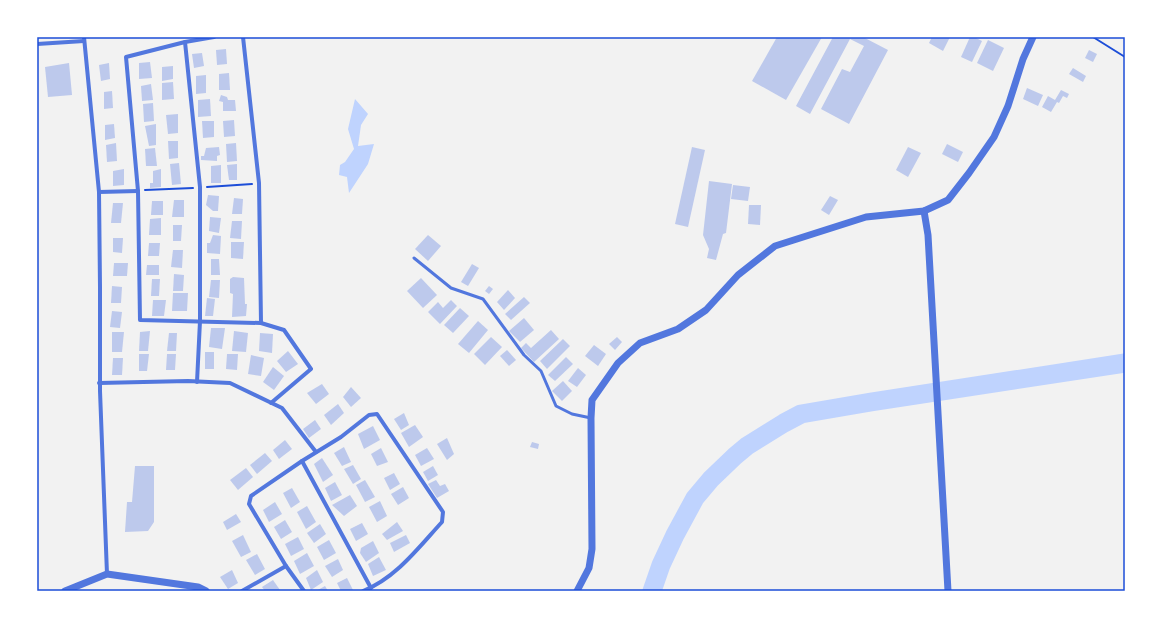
<svg xmlns="http://www.w3.org/2000/svg" width="1162" height="628" viewBox="0 0 1162 628" font-family="'Work Sans',sans-serif">
<style>
.water{fill:#bfd3fe}
.lines{fill:none;stroke-linecap:round;stroke-linejoin:round}
.river{stroke:#bfd3fe;stroke-width:19}
.building{fill:#bdc9ec}
.path{stroke:#1d4ed8;stroke-width:2}
.service{stroke:#5277de;stroke-width:3}
.minor{stroke:#5277de;stroke-width:4}
.tertiary{stroke:#5277de;stroke-width:7}
.neatline{fill:none;stroke:#1d4ed8;stroke-width:1.5}
</style>
<rect width="100%" height="100%" fill="#f2f2f2"/>
<!-- water -->
<path class="water" d="M 355,99 L 368,114 L 361,125 L 358,146 L 374,144 L 368,164 L 349,193 L 347,177 L 339,175 L 340,165 L 345,162 L 354,149 L 348,129 Z"/>
<g class="lines">
<!-- river -->
<path class="river" d="M 652,591 L 661,565 L 675,535 L 695,498 L 711,479 L 735,456 L 747,446 L 784,423 L 801,414 L 871,402 L 1125,363"/>
</g>
<!-- building -->
<g class="building">
<path d="M 777,37 L 822,37 L 786,100 L 752,81 Z"/>
<path d="M 833,37 L 863,37 L 888,50 L 849,124 L 821,109 L 842,69 L 850,72 L 864,46 L 850,39 L 810,114 L 796,106 Z"/>
<path d="M 932,37 L 950,37 L 943,51 L 929,43 Z"/>
<path d="M 970,37 L 974,37 L 982,41 L 972,62 L 961,57 Z"/>
<path d="M 988,40 L 1004,48 L 993,71 L 977,63 Z"/>
<path d="M 226,49 L 227,64 L 217,65 L 216,50 Z"/>
<path d="M 1089,50 L 1097,54 L 1093,62 L 1085,58 Z"/>
<path d="M 202,53 L 204,66 L 194,68 L 192,54 Z"/>
<path d="M 150,62 L 152,78 L 139,79 L 139,63 Z"/>
<path d="M 69,63 L 72,95 L 48,97 L 45,67 Z"/>
<path d="M 109,63 L 110,79 L 101,81 L 99,65 Z"/>
<path d="M 173,66 L 173,79 L 162,81 L 162,67 Z"/>
<path d="M 1073,68 L 1086,76 L 1083,82 L 1069,74 Z"/>
<path d="M 229,73 L 230,90 L 219,90 L 219,74 Z"/>
<path d="M 206,75 L 206,93 L 196,94 L 196,76 Z"/>
<path d="M 173,82 L 174,99 L 162,100 L 162,83 Z"/>
<path d="M 151,84 L 153,100 L 142,101 L 141,86 Z"/>
<path d="M 1027,88 L 1043,95 L 1038,106 L 1023,99 Z"/>
<path d="M 1061,90 L 1069,94 L 1067,98 L 1063,96 L 1059,103 L 1057,102 L 1051,112 L 1042,107 L 1048,96 L 1055,100 Z"/>
<path d="M 112,91 L 113,108 L 104,109 L 104,92 Z"/>
<path d="M 221,95 L 227,97 L 228,100 L 235,100 L 236,111 L 223,111 L 223,102 L 219,101 Z"/>
<path d="M 210,99 L 211,116 L 198,117 L 198,100 Z"/>
<path d="M 153,103 L 154,121 L 144,122 L 143,104 Z"/>
<path d="M 178,114 L 178,133 L 168,134 L 166,115 Z"/>
<path d="M 234,120 L 235,136 L 224,137 L 223,121 Z"/>
<path d="M 202,121 L 214,121 L 214,137 L 203,138 Z"/>
<path d="M 114,124 L 115,138 L 105,140 L 105,125 Z"/>
<path d="M 156,124 L 156,145 L 149,146 L 145,126 Z"/>
<path d="M 168,141 L 178,141 L 178,158 L 169,159 Z"/>
<path d="M 116,143 L 117,161 L 107,162 L 106,145 Z"/>
<path d="M 236,143 L 237,161 L 227,162 L 226,144 Z"/>
<path d="M 947,144 L 963,152 L 958,162 L 942,154 Z"/>
<path d="M 219,147 L 220,155 L 217,156 L 217,161 L 201,160 L 201,156 L 204,156 L 206,148 Z"/>
<path d="M 692,147 L 705,150 L 688,227 L 675,224 Z"/>
<path d="M 908,147 L 921,153 L 908,177 L 896,170 Z"/>
<path d="M 155,148 L 157,166 L 146,166 L 145,149 Z"/>
<path d="M 179,163 L 181,184 L 172,185 L 170,164 Z"/>
<path d="M 237,164 L 237,180 L 229,180 L 227,165 Z"/>
<path d="M 221,165 L 221,183 L 211,183 L 211,166 Z"/>
<path d="M 124,169 L 124,185 L 113,186 L 113,171 Z"/>
<path d="M 161,169 L 161,187 L 150,188 L 150,183 L 153,183 L 153,171 Z"/>
<path d="M 709,181 L 732,184 L 726,233 L 723,234 L 716,260 L 707,258 L 709,249 L 703,235 Z"/>
<path d="M 733,185 L 750,187 L 748,201 L 731,199 Z"/>
<path d="M 208,195 L 219,196 L 218,211 L 213,211 L 206,205 Z"/>
<path d="M 830,196 L 838,200 L 829,215 L 821,210 Z"/>
<path d="M 234,198 L 243,199 L 242,214 L 232,214 Z"/>
<path d="M 174,200 L 184,200 L 184,217 L 172,217 Z"/>
<path d="M 152,201 L 163,201 L 163,215 L 151,215 Z"/>
<path d="M 113,203 L 123,203 L 121,223 L 111,223 Z"/>
<path d="M 749,205 L 761,205 L 760,225 L 748,224 Z"/>
<path d="M 210,217 L 221,218 L 219,233 L 209,231 Z"/>
<path d="M 161,218 L 161,235 L 149,235 L 150,219 Z"/>
<path d="M 232,221 L 242,221 L 241,239 L 230,238 Z"/>
<path d="M 173,225 L 182,225 L 181,241 L 173,241 Z"/>
<path d="M 213,235 L 221,236 L 220,254 L 207,253 L 207,243 L 210,243 Z"/>
<path d="M 428,235 L 441,246 L 428,261 L 415,249 Z"/>
<path d="M 113,238 L 123,238 L 122,253 L 113,252 Z"/>
<path d="M 231,242 L 244,242 L 243,259 L 231,258 Z"/>
<path d="M 149,243 L 160,243 L 159,256 L 148,256 Z"/>
<path d="M 173,250 L 183,250 L 182,268 L 171,267 Z"/>
<path d="M 211,259 L 219,259 L 220,275 L 211,275 Z"/>
<path d="M 114,263 L 128,263 L 127,276 L 113,276 Z"/>
<path d="M 472,264 L 479,268 L 468,286 L 461,282 Z"/>
<path d="M 147,265 L 159,265 L 159,275 L 146,275 Z"/>
<path d="M 174,274 L 184,275 L 183,291 L 173,291 Z"/>
<path d="M 233,277 L 244,278 L 245,304 L 247,304 L 246,316 L 232,317 L 233,294 L 230,293 L 230,279 Z"/>
<path d="M 421,278 L 437,295 L 423,308 L 407,291 Z"/>
<path d="M 152,279 L 160,279 L 159,296 L 151,296 Z"/>
<path d="M 211,280 L 220,280 L 219,298 L 209,297 Z"/>
<path d="M 112,286 L 122,287 L 121,303 L 111,303 Z"/>
<path d="M 489,286 L 493,289 L 489,294 L 485,291 Z"/>
<path d="M 508,290 L 515,298 L 504,310 L 497,302 Z"/>
<path d="M 173,293 L 188,293 L 187,311 L 172,311 Z"/>
<path d="M 524,297 L 530,303 L 511,320 L 505,314 Z"/>
<path d="M 207,298 L 215,299 L 213,316 L 205,316 Z"/>
<path d="M 153,300 L 166,300 L 164,316 L 152,316 Z"/>
<path d="M 451,300 L 457,306 L 440,324 L 428,312 L 438,302 L 443,308 Z"/>
<path d="M 460,308 L 469,316 L 453,333 L 444,325 Z"/>
<path d="M 112,311 L 122,312 L 120,328 L 110,327 Z"/>
<path d="M 524,318 L 534,330 L 520,342 L 509,331 Z"/>
<path d="M 478,321 L 488,330 L 469,353 L 458,344 Z"/>
<path d="M 211,328 L 225,328 L 222,349 L 209,347 Z"/>
<path d="M 551,330 L 559,339 L 534,362 L 521,348 L 526,343 L 531,348 Z"/>
<path d="M 150,331 L 148,351 L 139,351 L 140,332 Z"/>
<path d="M 234,331 L 248,333 L 246,352 L 232,351 Z"/>
<path d="M 112,332 L 124,332 L 122,352 L 112,352 Z"/>
<path d="M 169,333 L 177,333 L 176,351 L 167,351 Z"/>
<path d="M 260,333 L 273,334 L 272,353 L 259,351 Z"/>
<path d="M 491,337 L 502,347 L 485,365 L 474,354 Z"/>
<path d="M 617,337 L 622,342 L 615,350 L 609,344 Z"/>
<path d="M 563,339 L 570,346 L 547,369 L 540,361 Z"/>
<path d="M 594,345 L 606,354 L 598,366 L 585,356 Z"/>
<path d="M 507,350 L 516,360 L 509,366 L 500,356 Z"/>
<path d="M 288,351 L 298,364 L 286,372 L 277,361 Z"/>
<rect x="205" y="352" width="9" height="17"/>
<path d="M 139,354 L 149,354 L 147,371 L 139,371 Z"/>
<path d="M 167,354 L 176,354 L 175,370 L 166,370 Z"/>
<path d="M 227,354 L 238,354 L 237,370 L 226,369 Z"/>
<path d="M 251,355 L 264,358 L 261,376 L 248,374 Z"/>
<path d="M 566,357 L 573,364 L 555,381 L 548,375 Z"/>
<path d="M 113,358 L 123,358 L 122,375 L 112,375 Z"/>
<path d="M 273,367 L 284,376 L 274,390 L 263,382 Z"/>
<path d="M 578,368 L 586,375 L 577,387 L 568,381 Z"/>
<path d="M 563,381 L 572,391 L 562,401 L 552,391 Z"/>
<path d="M 322,384 L 329,394 L 316,404 L 307,393 Z"/>
<path d="M 351,387 L 361,398 L 351,407 L 343,397 Z"/>
<path d="M 338,404 L 344,413 L 331,425 L 324,415 Z"/>
<path d="M 404,413 L 409,425 L 401,430 L 394,419 Z"/>
<path d="M 315,420 L 321,429 L 309,438 L 303,429 Z"/>
<path d="M 415,425 L 423,437 L 409,447 L 401,433 Z"/>
<path d="M 373,426 L 380,440 L 364,449 L 358,434 Z"/>
<path d="M 447,438 L 454,454 L 447,460 L 437,444 Z"/>
<path d="M 285,440 L 292,449 L 279,459 L 273,450 Z"/>
<path d="M 532,442 L 539,444 L 538,449 L 530,447 Z"/>
<path d="M 344,447 L 351,462 L 342,466 L 334,453 Z"/>
<path d="M 381,448 L 388,462 L 377,466 L 371,454 Z"/>
<path d="M 427,448 L 434,459 L 421,466 L 415,455 Z"/>
<path d="M 265,453 L 272,461 L 257,474 L 250,465 Z"/>
<path d="M 322,458 L 333,475 L 323,482 L 314,464 Z"/>
<path d="M 353,465 L 361,479 L 353,484 L 344,469 Z"/>
<path d="M 135,466 L 154,466 L 154,522 L 148,531 L 125,532 L 127,502 L 132,502 Z"/>
<path d="M 433,466 L 438,475 L 428,481 L 423,472 Z"/>
<path d="M 246,468 L 253,477 L 238,490 L 230,480 Z"/>
<path d="M 394,473 L 400,484 L 390,490 L 384,478 Z"/>
<path d="M 365,480 L 375,497 L 365,502 L 356,485 Z"/>
<path d="M 436,480 L 440,486 L 445,484 L 449,491 L 437,498 L 428,484 Z"/>
<path d="M 335,482 L 342,495 L 331,501 L 325,488 Z"/>
<path d="M 403,487 L 409,498 L 398,505 L 391,494 Z"/>
<path d="M 292,488 L 300,502 L 291,508 L 283,493 Z"/>
<path d="M 350,495 L 357,506 L 344,516 L 332,505 Z"/>
<path d="M 380,501 L 387,516 L 377,522 L 369,507 Z"/>
<path d="M 275,502 L 282,514 L 269,522 L 263,510 Z"/>
<path d="M 307,506 L 316,522 L 306,529 L 297,512 Z"/>
<path d="M 236,514 L 241,522 L 227,530 L 223,522 Z"/>
<path d="M 285,520 L 292,532 L 281,539 L 274,527 Z"/>
<path d="M 397,522 L 403,531 L 387,540 L 382,534 Z"/>
<path d="M 362,523 L 368,534 L 356,541 L 350,529 Z"/>
<path d="M 320,524 L 326,534 L 314,543 L 307,533 Z"/>
<path d="M 243,535 L 251,552 L 241,557 L 232,541 Z"/>
<path d="M 406,535 L 410,543 L 394,552 L 390,543 Z"/>
<path d="M 298,537 L 304,549 L 291,556 L 285,544 Z"/>
<path d="M 329,540 L 336,553 L 324,560 L 317,547 Z"/>
<path d="M 373,541 L 379,553 L 366,562 L 360,553 L 361,548 Z"/>
<path d="M 307,553 L 314,566 L 300,574 L 294,561 Z"/>
<path d="M 257,554 L 265,569 L 255,575 L 246,560 Z"/>
<path d="M 379,557 L 386,570 L 373,576 L 368,564 Z"/>
<path d="M 338,559 L 343,570 L 332,577 L 325,566 Z"/>
<path d="M 232,570 L 238,583 L 228,589 L 220,577 Z"/>
<path d="M 317,570 L 323,582 L 311,590 L 306,578 Z"/>
<path d="M 347,578 L 353,590 L 341,591 L 337,583 Z"/>
<path d="M 273,580 L 280,590 L 265,591 L 262,587 Z"/>
<path d="M 325,586 L 328,591 L 316,591 Z"/>
</g>
<g class="lines">
<!-- path -->
<g class="path">
<path d="M 1093,37 L 1125,57"/>
<path d="M 207,187 L 252,184"/>
<path d="M 145,190 L 193,188"/>
</g>
<!-- service -->
<path class="service" d="M 414,258 L 451,288 L 483,299 L 524,355 L 541,371 L 556,406 L 572,414 L 591,418"/>
<!-- minor -->
<g class="minor">
<path d="M 84,37 L 99,192 L 100,287 L 100,391 L 107,574"/>
<path d="M 214,37 L 185,42 L 126,57 L 138,191 L 140,320 L 261,323 L 284,330 L 311,369 L 271,403"/>
<path d="M 243,37 L 259,183 L 261,323"/>
<path d="M 185,42 L 200,187 L 200,321 L 197,382"/>
<path d="M 37,44 L 84,41"/>
<path d="M 99,192 L 138,191"/>
<path d="M 99,383 L 188,381 L 230,383 L 282,408 L 316,452"/>
<path d="M 302,461 L 371,588"/>
<path d="M 242,591 L 286,566"/>
<path d="M 304,591 L 286,566 L 249,504 L 251,496 L 302,461 L 341,437 L 369,415 L 377,414 L 443,512 L 442,522 C 419,547 396,578 363,591"/>
</g>
<!-- tertiary -->
<g class="tertiary">
<path d="M 924,211 L 928,235 L 948,591"/>
<path d="M 65,591 L 107,574 L 198,587 L 206,591"/>
<path d="M 577,591 L 589,568 L 592,549 L 591,418 L 592,400 L 618,363 L 640,343 L 678,329 L 706,310 L 738,275 L 775,246 L 866,217 L 924,211 L 948,200 L 969,173 L 994,137 L 1008,106 L 1023,59 L 1033,37"/>
</g>
</g>
<!-- border -->
<rect width="1162" height="628" fill="none" stroke="#ffffff" stroke-width="76"/>
<rect x="38" y="38" width="1086" height="552" class="neatline"/>
</svg>
